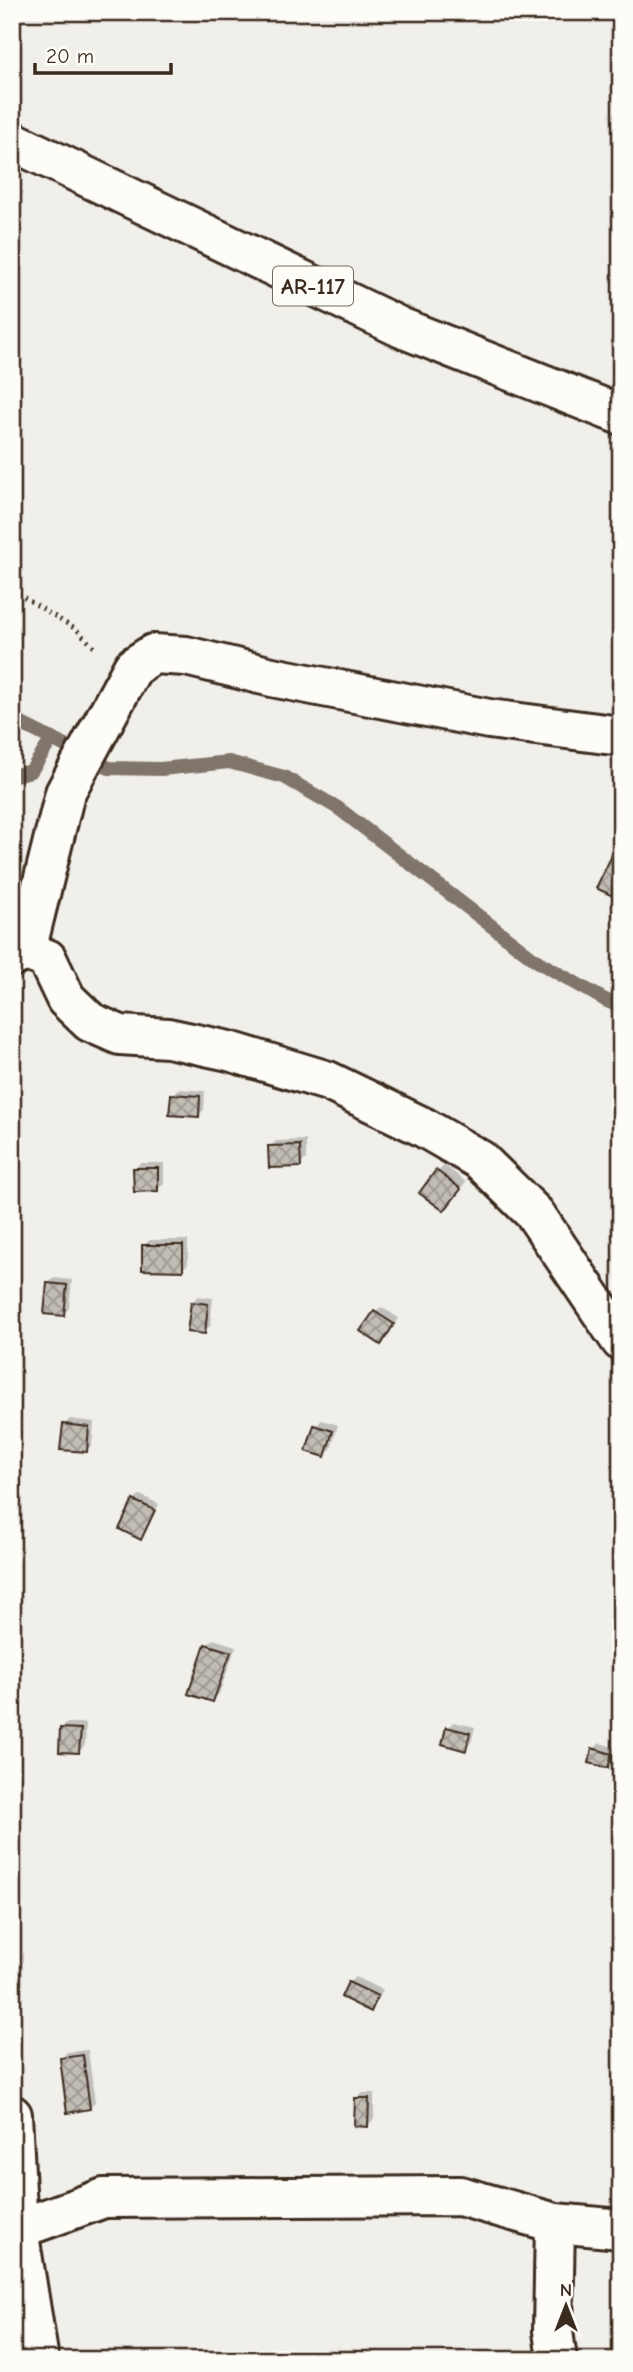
<svg xmlns="http://www.w3.org/2000/svg" width="633" height="2372" viewBox="0 0 633 2372" font-family="'Comic Neue',sans-serif">
<style>
.shadow{fill:#0003}
.lines{fill:none;stroke-linecap:round;stroke-linejoin:round}
.stream{stroke:#80746b;stroke-width:14}
.building{fill:url(#building-cross-hatch);stroke:#3b2a1e;stroke-width:2}
.minor-casing{stroke:#3b2a1e;stroke-width:44}
.primary-casing{stroke:#3b2a1e;stroke-width:44}
.path{stroke:#3b2a1e;stroke-width:4.5;stroke-dasharray:2 5;stroke-linecap:butt}
.minor{stroke:#fdfcf7;stroke-width:38}
.primary{stroke:#fdfcf7;stroke-width:38}
.labels{text-anchor:middle;dominant-baseline:central;stroke-width:6;stroke-linejoin:round;paint-order:stroke}
.shield{fill:#fdfcf7;stroke:#75695f;stroke-width:2}
.shield-label{font-size:23px;font-weight:bold;fill:#3b2a1e}
</style>
<defs>
<pattern id="building-cross-hatch" width="8" height="8" patternUnits="userSpaceOnUse" patternTransform="scale(1.75)"><rect width="8" height="8" fill="#c1bcb4"/><path d="M0 0l8 8M0 8l8-8" fill="none" stroke="#9e9992"/></pattern>
</defs>
<rect width="100%" height="100%" fill="#f1efea"/>
<filter id="ink" filterUnits="userSpaceOnUse"><feTurbulence type="fractalNoise" baseFrequency=".0143" numOctaves="2"/><feDisplacementMap in="SourceGraphic" scale="14" xChannelSelector="R" yChannelSelector="G"/><feConvolveMatrix kernelMatrix="1 2 1 2 8 2 1 2 1" color-interpolation-filters="sRGB"/></filter>
<g filter="url(#ink)">
<!-- shadow -->
<g class="shadow">
<path d="M 619,850 L 621,851 L 621,898 L 614,856 Z"/>
<path d="M 178,1089 L 205,1091 L 204,1110 L 198,1115 L 173,1095 Z"/>
<path d="M 306,1140 L 306,1159 L 300,1165 L 270,1147 L 276,1141 Z"/>
<path d="M 140,1163 L 164,1163 L 164,1183 L 158,1189 L 135,1169 Z"/>
<path d="M 444,1165 L 466,1182 L 449,1203 L 421,1193 Z"/>
<path d="M 150,1240 L 188,1240 L 188,1264 L 182,1269 L 144,1245 Z"/>
<path d="M 54,1278 L 72,1280 L 69,1308 L 63,1314 L 48,1284 Z"/>
<path d="M 198,1296 L 213,1298 L 210,1326 L 204,1332 L 192,1302 Z"/>
<path d="M 381,1307 L 399,1318 L 381,1343 L 375,1313 Z"/>
<path d="M 70,1419 L 94,1422 L 92,1445 L 86,1451 L 64,1425 Z"/>
<path d="M 322,1420 L 338,1425 L 331,1449 L 325,1455 L 316,1426 Z"/>
<path d="M 140,1495 L 159,1504 L 146,1532 L 141,1538 L 121,1528 L 134,1501 Z"/>
<path d="M 213,1639 L 236,1646 L 219,1694 L 213,1700 L 207,1645 Z"/>
<path d="M 453,1722 L 475,1727 L 471,1743 L 465,1749 L 448,1728 Z"/>
<path d="M 67,1723 L 86,1723 L 85,1745 L 79,1751 L 61,1729 Z"/>
<path d="M 600,1743 L 617,1748 L 614,1760 L 608,1766 L 594,1749 Z"/>
<path d="M 355,1977 L 383,1990 L 376,2004 L 370,2010 L 349,1983 Z"/>
<path d="M 88,2050 L 95,2102 L 90,2108 L 62,2058 L 67,2052 Z"/>
<path d="M 362,2093 L 374,2093 L 374,2119 L 368,2125 L 356,2099 Z"/>
</g>
<g class="lines">
<!-- stream -->
<g class="stream">
<path d="M 12,719 L 109,768 L 161,769 L 229,762 L 284,777 L 338,808 L 537,961 L 605,1000 L 621,1007"/>
<path d="M 12,776 L 31,771 L 52,739"/>
</g>
</g>
<!-- building -->
<g class="building">
<path d="M 612,855 L 621,859 L 621,900 L 596,888 Z"/>
<path d="M 171,1094 L 200,1096 L 199,1117 L 169,1115 Z"/>
<path d="M 300,1145 L 301,1167 L 269,1168 L 268,1146 Z"/>
<path d="M 133,1168 L 158,1168 L 158,1191 L 134,1192 Z"/>
<path d="M 436,1170 L 461,1189 L 444,1211 L 419,1193 Z"/>
<path d="M 142,1245 L 183,1245 L 183,1271 L 142,1270 Z"/>
<path d="M 47,1283 L 67,1285 L 64,1316 L 44,1314 Z"/>
<path d="M 191,1302 L 208,1304 L 205,1334 L 187,1332 Z"/>
<path d="M 374,1311 L 394,1324 L 381,1345 L 360,1331 Z"/>
<path d="M 63,1424 L 89,1427 L 87,1452 L 60,1450 Z"/>
<path d="M 314,1425 L 333,1431 L 325,1457 L 306,1451 Z"/>
<path d="M 133,1500 L 155,1510 L 141,1540 L 119,1529 Z"/>
<path d="M 205,1644 L 231,1652 L 213,1702 L 188,1694 Z"/>
<path d="M 446,1727 L 470,1733 L 466,1751 L 442,1744 Z"/>
<path d="M 60,1728 L 81,1729 L 79,1753 L 59,1752 Z"/>
<path d="M 592,1748 L 612,1754 L 608,1768 L 589,1763 Z"/>
<path d="M 348,1982 L 378,1996 L 371,2012 L 341,1997 Z"/>
<path d="M 83,2055 L 90,2109 L 67,2113 L 60,2058 Z"/>
<path d="M 355,2098 L 369,2098 L 368,2127 L 354,2126 Z"/>
</g>
<g class="lines">
<defs>
<g id="minor">
<path d="M 26,951 L 65,793 L 133,667 L 153,654 L 186,656 L 272,677 L 489,719 L 621,736"/>
<path d="M 12,957 L 26,951 L 47,959 L 66,999 L 90,1022 L 120,1035 L 168,1038 L 229,1051 L 328,1081 L 423,1127 L 480,1160 L 535,1214 L 621,1341"/>
<path d="M 12,2115 L 18,2229 L 39,2360"/>
<path d="M 555,2223 L 553,2331 L 557,2360"/>
<path d="M 12,2229 L 18,2229 L 104,2198 L 460,2196 L 555,2223 L 621,2229"/>
</g>
<path id="primary" d="M 12,141 L 402,328 L 621,415"/>
</defs>
<!-- minor casing -->
<use href="#minor" class="minor-casing"/>
<!-- primary casing -->
<use href="#primary" class="primary-casing"/>
<!-- path -->
<path class="path" d="M 12,590 L 77,630 L 94,647"/>
<!-- minor -->
<use href="#minor" class="minor"/>
<!-- primary -->
<use href="#primary" class="primary"/>
</g>
</g>
<g class="labels">
<!-- shield labels -->
<rect class="shield" x="273" y="266.5" width="80" height="39" rx="5"/>
<g class="shield-label">
<text x="313" y="286">AR-117</text>
</g>
</g>
<!-- margin -->
<rect width="633" height="2372" fill="none" stroke="#fdfcf7" stroke-width="42"/>
<rect x="21" y="21" width="591" height="2330" fill="none" stroke="#3b2a1e" stroke-width="2.5" filter="url(#ink)"/>
<!-- north arrow -->
<g transform="translate(566 2306)" stroke="#fdfcf7" stroke-width="5" paint-order="stroke">
<path d="M0-5L12 26L0 18L-12 26Z" fill="#3b2a1e"/>
<text y="-10" font-size="19" font-weight="bold" text-anchor="middle" fill="#3b2a1e">N</text>
</g>
<!-- scale -->
<path d="M35 63v10h136v-10" fill="none" stroke="#3b2a1e" stroke-width="3.5"/>
<text x="46" y="63" font-size="21" fill="#3b2a1e" stroke="#fdfcf7" stroke-width="5" paint-order="stroke">20 m</text>
</svg>
